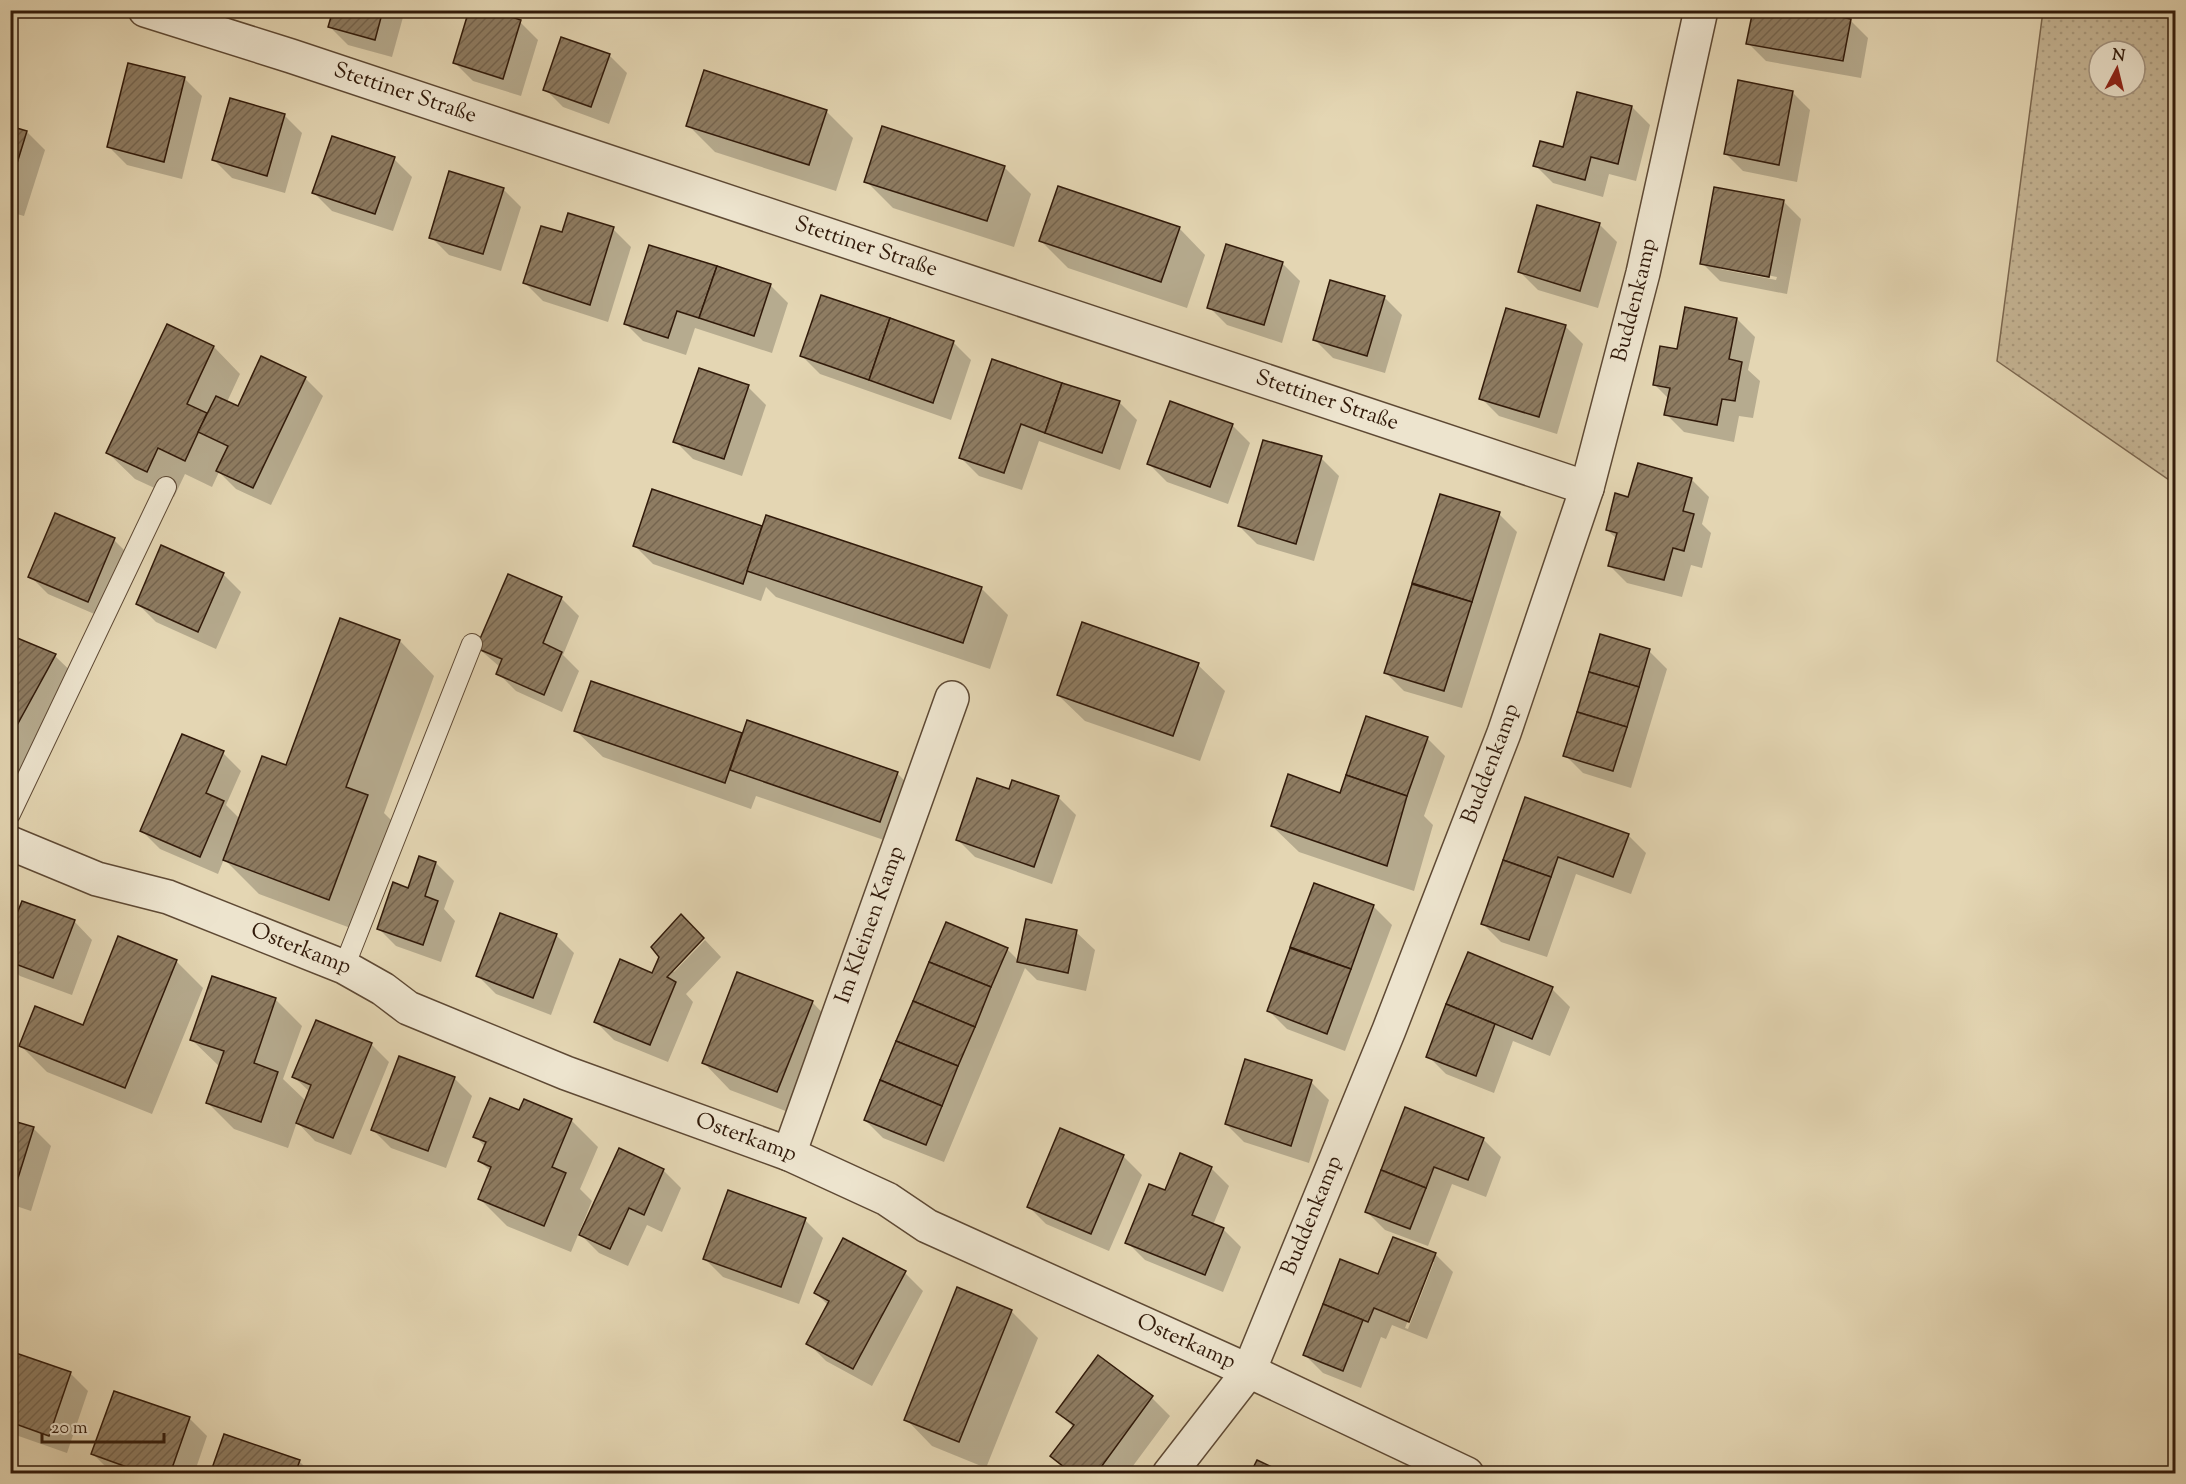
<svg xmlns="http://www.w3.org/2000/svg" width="2186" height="1484" viewBox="0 0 2186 1484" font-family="'Sorts Mill Goudy',serif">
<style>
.grass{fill:url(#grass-dots);stroke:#7c6850;stroke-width:1.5;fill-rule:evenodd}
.shadow{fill:#0003;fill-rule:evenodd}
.building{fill:url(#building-hatch);stroke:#311a0a;stroke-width:1.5}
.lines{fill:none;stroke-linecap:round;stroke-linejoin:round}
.service-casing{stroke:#5e4934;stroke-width:22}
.minor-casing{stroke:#5e4934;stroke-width:36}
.service{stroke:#ede4ce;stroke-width:20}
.minor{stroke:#ede4ce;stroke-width:33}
.labels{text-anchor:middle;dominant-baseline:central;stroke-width:6;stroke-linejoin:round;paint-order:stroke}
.street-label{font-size:22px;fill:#311a0a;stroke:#ede4ce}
</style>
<defs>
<pattern id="grass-dots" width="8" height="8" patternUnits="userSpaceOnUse" patternTransform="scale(1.5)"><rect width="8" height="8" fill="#c6b696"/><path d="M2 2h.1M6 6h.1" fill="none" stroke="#ab9c80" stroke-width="1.8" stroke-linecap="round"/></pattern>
<pattern id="building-hatch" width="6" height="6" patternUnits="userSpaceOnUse" patternTransform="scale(1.5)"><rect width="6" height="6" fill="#8e7c62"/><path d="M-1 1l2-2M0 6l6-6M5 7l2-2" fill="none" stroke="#75654f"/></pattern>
</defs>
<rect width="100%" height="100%" fill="#e4d6b3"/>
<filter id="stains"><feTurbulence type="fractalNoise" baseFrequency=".00333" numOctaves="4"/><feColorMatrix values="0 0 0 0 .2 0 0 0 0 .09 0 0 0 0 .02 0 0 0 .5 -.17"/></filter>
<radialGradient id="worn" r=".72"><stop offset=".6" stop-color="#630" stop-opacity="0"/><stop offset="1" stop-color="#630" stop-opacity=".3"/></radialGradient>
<!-- grass -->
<path class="grass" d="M 2043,11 L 2175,11 L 2175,484 L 1997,361 ZM 2099,51 L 2135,51 L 2135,87 L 2099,87 Z"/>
<!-- shadow -->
<g class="shadow">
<path d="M 334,10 L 405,10 L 392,57 L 348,45 L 330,27 Z"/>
<path d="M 483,10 L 520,22 L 538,40 L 521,96 L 473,81 L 455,63 Z"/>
<path d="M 1754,10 L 1826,10 L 1825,16 L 1850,20 L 1868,38 L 1861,78 L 1766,61 L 1748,43 Z"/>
<path d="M 609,55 L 627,73 L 609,124 L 563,107 L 545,89 Z"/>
<path d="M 184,78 L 202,96 L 182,179 L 127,165 L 109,147 Z"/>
<path d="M 1792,92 L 1810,110 L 1797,182 L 1743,171 L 1725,153 Z"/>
<path d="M 1632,107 L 1650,125 L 1636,181 L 1609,174 L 1603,197 L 1553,183 L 1535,165 Z"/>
<path d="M 826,111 L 853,138 L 836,191 L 715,152 L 688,125 Z"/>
<path d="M 284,115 L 302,133 L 285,193 L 232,178 L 214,160 Z"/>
<path d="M 10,127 L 27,132 L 45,150 L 24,216 L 10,212 Z"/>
<path d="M 394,159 L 412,177 L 393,231 L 332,211 L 314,193 Z"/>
<path d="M 1004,167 L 1031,194 L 1014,247 L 893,208 L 866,181 Z"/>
<path d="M 503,189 L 521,207 L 501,271 L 449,255 L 431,237 Z"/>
<path d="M 1783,201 L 1801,219 L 1787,294 L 1720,281 L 1702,263 ZM 1720,266 L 1777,277 L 1776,280 L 1720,269 Z"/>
<path d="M 1599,224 L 1617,242 L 1598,308 L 1538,290 L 1520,272 Z"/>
<path d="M 1179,228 L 1205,255 L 1187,308 L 1068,268 L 1041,241 Z"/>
<path d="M 613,229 L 631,247 L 608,322 L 543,301 L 525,283 L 563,234 Z"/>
<path d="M 1282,263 L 1300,281 L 1282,343 L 1227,325 L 1209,307 Z"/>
<path d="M 770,285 L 788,303 L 772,353 L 695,328 L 686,355 L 643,341 L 625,323 Z"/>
<path d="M 1384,297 L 1402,315 L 1385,373 L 1333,358 L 1315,340 Z"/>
<path d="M 1737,319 L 1755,337 L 1748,370 L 1760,381 L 1753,418 L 1739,416 L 1734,442 L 1684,432 L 1666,414 L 1669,399 L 1654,384 L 1678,351 Z"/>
<path d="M 1565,326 L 1583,344 L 1557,434 L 1499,416 L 1481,398 Z"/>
<path d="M 953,342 L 971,360 L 951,420 L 820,374 L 802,356 Z"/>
<path d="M 214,347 L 240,374 L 227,402 L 238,408 L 305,378 L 323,396 L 271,505 L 236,489 L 219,472 L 212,487 L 185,474 L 174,497 L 135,479 L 108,453 Z"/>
<path d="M 993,361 L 1119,402 L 1137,420 L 1120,470 L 1039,441 L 1022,490 L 979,476 L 961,458 Z"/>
<path d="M 748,387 L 766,405 L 742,476 L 693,459 L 675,441 Z"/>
<path d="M 1232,425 L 1250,443 L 1228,504 L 1167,482 L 1149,464 Z"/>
<path d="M 1321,458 L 1339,476 L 1314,561 L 1257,544 L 1239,526 Z"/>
<path d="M 1691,479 L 1709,497 L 1702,524 L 1711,533 L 1702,568 L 1691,565 L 1682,597 L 1627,583 L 1609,565 L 1617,539 L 1607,530 L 1629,499 Z"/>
<path d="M 653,491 L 763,529 L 981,588 L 1008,615 L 990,669 L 776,597 L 766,587 L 761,601 L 653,564 L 635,546 Z"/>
<path d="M 1441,496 L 1499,514 L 1517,532 L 1462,708 L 1404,691 L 1386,673 Z"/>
<path d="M 114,540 L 132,558 L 106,619 L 48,594 L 30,576 Z"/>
<path d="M 223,574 L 241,592 L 216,649 L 156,622 L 138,604 Z"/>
<path d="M 561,598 L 579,616 L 563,655 L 579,671 L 562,712 L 516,691 L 498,673 L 500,667 L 478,648 Z"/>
<path d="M 341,620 L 400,641 L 434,676 L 384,813 L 402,831 L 364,933 L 259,894 L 224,859 L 218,874 L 160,849 L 142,831 L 223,753 L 241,771 L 226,805 L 240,819 L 287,767 Z"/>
<path d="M 10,636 L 55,656 L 82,682 L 10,793 Z"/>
<path d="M 1649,651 L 1667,669 L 1631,788 L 1583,773 L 1565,755 Z"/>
<path d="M 1198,665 L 1225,691 L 1200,761 L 1085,721 L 1058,695 Z"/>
<path d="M 592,683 L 744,735 L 897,773 L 923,800 L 907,848 L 756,796 L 751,809 L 603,757 L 576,731 Z"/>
<path d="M 1427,738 L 1445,756 L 1424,816 L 1433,825 L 1414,891 L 1299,852 L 1272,826 L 1341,795 Z"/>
<path d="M 1010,791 L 1058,797 L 1076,815 L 1052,884 L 975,857 L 957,839 Z"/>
<path d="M 1526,799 L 1628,835 L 1646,853 L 1631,894 L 1576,874 L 1547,957 L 1501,942 L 1483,924 Z"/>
<path d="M 436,863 L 454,881 L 444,909 L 455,921 L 441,962 L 396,946 L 378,928 L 409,890 Z"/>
<path d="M 1315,885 L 1374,907 L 1392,925 L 1345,1051 L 1287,1029 L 1269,1011 Z"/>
<path d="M 74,921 L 92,940 L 72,995 L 20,976 L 10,967 L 10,936 Z"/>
<path d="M 1076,932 L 1095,950 L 1086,991 L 1037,980 L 1025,968 L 944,1162 L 883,1138 L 865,1120 L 1007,949 L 1019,961 Z"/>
<path d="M 556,935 L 574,953 L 551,1015 L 496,994 L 478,976 Z"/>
<path d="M 705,940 L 721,957 L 686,994 L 693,1002 L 668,1062 L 614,1040 L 596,1022 L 652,975 L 672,970 L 674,972 Z"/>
<path d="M 1469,954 L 1552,989 L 1570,1007 L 1550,1056 L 1513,1041 L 1494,1093 L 1446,1074 L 1428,1056 Z"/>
<path d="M 176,961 L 203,988 L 152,1114 L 47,1072 L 21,1046 L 84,1027 Z"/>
<path d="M 275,999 L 302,1026 L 283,1079 L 306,1101 L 310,1092 L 294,1077 L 371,1044 L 389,1062 L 351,1155 L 315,1141 L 297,1122 L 288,1148 L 234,1129 L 208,1103 L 220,1067 L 192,1040 Z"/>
<path d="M 812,1002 L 838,1029 L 804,1118 L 730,1090 L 704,1063 Z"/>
<path d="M 454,1078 L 472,1096 L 446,1168 L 391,1148 L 373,1130 Z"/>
<path d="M 1311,1082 L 1329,1100 L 1309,1163 L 1244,1142 L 1226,1124 Z"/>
<path d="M 1406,1109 L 1483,1139 L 1501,1157 L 1486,1197 L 1452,1184 L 1428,1246 L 1385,1230 L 1367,1212 Z"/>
<path d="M 520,1112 L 571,1120 L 598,1147 L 580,1189 L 592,1201 L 571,1252 L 507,1226 L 480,1199 L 491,1172 L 480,1161 L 485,1147 L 475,1136 Z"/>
<path d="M 10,1121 L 33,1128 L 51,1146 L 31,1211 L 10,1204 Z"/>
<path d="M 1061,1130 L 1124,1157 L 1142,1175 L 1109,1251 L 1046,1224 L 1028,1206 Z"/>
<path d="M 1211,1168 L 1229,1186 L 1213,1225 L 1223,1229 L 1241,1247 L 1223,1292 L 1145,1260 L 1127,1242 L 1166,1192 Z"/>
<path d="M 663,1170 L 681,1188 L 662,1232 L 647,1225 L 628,1266 L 599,1253 L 581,1235 Z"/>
<path d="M 805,1220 L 823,1238 L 799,1304 L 723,1277 L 705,1259 Z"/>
<path d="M 844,1240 L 905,1273 L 923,1291 L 872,1386 L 826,1361 L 808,1343 L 828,1305 L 816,1293 Z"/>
<path d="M 1435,1254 L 1453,1272 L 1427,1339 L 1392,1325 L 1386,1339 L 1381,1337 L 1361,1388 L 1323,1373 L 1305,1355 L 1379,1276 ZM 1431,1262 L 1434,1262 L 1408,1329 L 1405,1328 Z"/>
<path d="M 1011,1311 L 1038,1338 L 986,1468 L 932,1446 L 906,1419 Z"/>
<path d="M 10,1352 L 70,1373 L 88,1391 L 67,1453 L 10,1433 Z"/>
<path d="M 1099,1357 L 1152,1398 L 1170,1416 L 1127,1474 L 1070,1474 L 1052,1456 L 1074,1428 L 1058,1412 Z"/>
<path d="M 189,1418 L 207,1436 L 194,1474 L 116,1474 L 111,1472 L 93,1454 Z"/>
<path d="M 299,1461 L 312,1474 L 212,1474 Z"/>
</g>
<!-- building -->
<g class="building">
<path d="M 333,10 L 383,10 L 375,40 L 328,27 Z"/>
<path d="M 469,10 L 488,10 L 521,20 L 503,79 L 453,63 Z"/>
<path d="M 1753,10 L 1805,10 L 1851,19 L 1843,61 L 1746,44 Z"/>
<path d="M 561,37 L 610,54 L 591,107 L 543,90 Z"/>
<path d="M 128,63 L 185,77 L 164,162 L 107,147 Z"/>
<path d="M 704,70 L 827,110 L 809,165 L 686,126 Z"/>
<path d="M 1738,80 L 1793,91 L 1779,165 L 1724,154 Z"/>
<path d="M 1577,92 L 1632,106 L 1618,164 L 1591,157 L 1585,180 L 1533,166 L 1540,141 L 1563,147 Z"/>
<path d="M 230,98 L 285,114 L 267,176 L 212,160 Z"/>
<path d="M 10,126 L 27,131 L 10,186 Z"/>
<path d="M 882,126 L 1005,166 L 987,221 L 864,182 Z"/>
<path d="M 332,136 L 395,157 L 375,214 L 312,193 Z"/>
<path d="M 449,171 L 504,188 L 483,254 L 429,238 Z"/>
<path d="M 1058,186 L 1180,227 L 1161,282 L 1039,241 Z"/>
<path d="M 1714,187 L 1784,200 L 1769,277 L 1700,264 Z"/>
<path d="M 1537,205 L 1600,223 L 1580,291 L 1518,272 Z"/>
<path d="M 568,213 L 614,227 L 590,305 L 523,283 L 541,226 L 562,232 Z"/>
<path d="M 1226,244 L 1283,262 L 1264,325 L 1207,308 Z"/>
<path d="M 649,245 L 717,266 L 699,318 L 677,311 L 668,338 L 624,324 Z"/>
<path d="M 717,266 L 771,284 L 754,336 L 699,318 Z"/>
<path d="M 1330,280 L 1385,296 L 1367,356 L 1313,340 Z"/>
<path d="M 821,295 L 890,318 L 869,380 L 800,356 Z"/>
<path d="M 1685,307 L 1737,318 L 1729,359 L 1742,362 L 1735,401 L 1722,399 L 1717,425 L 1664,415 L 1670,388 L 1653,385 L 1660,346 L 1677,349 Z"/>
<path d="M 1506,308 L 1566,325 L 1539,417 L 1479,399 Z"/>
<path d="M 890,318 L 954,341 L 933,403 L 869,380 Z"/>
<path d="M 167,324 L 214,346 L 187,404 L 207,413 L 185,461 L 158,448 L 147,472 L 106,453 Z"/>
<path d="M 261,356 L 306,377 L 253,488 L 216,471 L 228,446 L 198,432 L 216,396 L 238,406 Z"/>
<path d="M 992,359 L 1062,383 L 1045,433 L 1021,424 L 1004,473 L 959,458 Z"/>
<path d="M 699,368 L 749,385 L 724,459 L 673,442 Z"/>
<path d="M 1062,383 L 1120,401 L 1102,453 L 1045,433 Z"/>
<path d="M 1170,401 L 1233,424 L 1210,487 L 1147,464 Z"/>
<path d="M 1263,440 L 1322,456 L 1296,544 L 1238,526 Z"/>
<path d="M 1638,463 L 1692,478 L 1683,511 L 1694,514 L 1684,551 L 1673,548 L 1664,580 L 1608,566 L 1617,533 L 1606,530 L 1615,493 L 1628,497 Z"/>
<path d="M 652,489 L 762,526 L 743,584 L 633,546 Z"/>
<path d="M 1440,494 L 1500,512 L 1472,602 L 1412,583 Z"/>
<path d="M 55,513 L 115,538 L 88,602 L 28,577 Z"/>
<path d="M 766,515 L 982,587 L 963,643 L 747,571 Z"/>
<path d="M 161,545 L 224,573 L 198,632 L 136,604 Z"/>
<path d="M 508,574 L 562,597 L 543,643 L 562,652 L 544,695 L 496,674 L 502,659 L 476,648 Z"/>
<path d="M 1412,584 L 1472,602 L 1444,691 L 1384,673 Z"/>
<path d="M 340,618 L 400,640 L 346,787 L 368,795 L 329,900 L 223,860 L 262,756 L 286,765 Z"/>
<path d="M 1082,622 L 1199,663 L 1173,736 L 1057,695 Z"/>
<path d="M 1600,634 L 1650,649 L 1639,687 L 1589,672 Z"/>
<path d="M 10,635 L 56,654 L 10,738 Z"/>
<path d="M 1589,672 L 1639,687 L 1627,727 L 1577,712 Z"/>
<path d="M 591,681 L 742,733 L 725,783 L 574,731 Z"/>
<path d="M 1577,712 L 1627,727 L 1613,771 L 1563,756 Z"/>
<path d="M 1366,716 L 1428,737 L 1407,796 L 1346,775 Z"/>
<path d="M 747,720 L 898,772 L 880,822 L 730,770 Z"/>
<path d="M 182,734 L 224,751 L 206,793 L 224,801 L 200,857 L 140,831 Z"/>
<path d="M 1288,774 L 1340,793 L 1346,775 L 1407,796 L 1387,866 L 1271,826 Z"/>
<path d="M 977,778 L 1009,789 L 1012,780 L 1059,796 L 1034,867 L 956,840 Z"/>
<path d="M 1525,797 L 1629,834 L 1613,877 L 1558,857 L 1551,877 L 1503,860 Z"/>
<path d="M 419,856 L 436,862 L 425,896 L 438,901 L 423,945 L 377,929 L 393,882 L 408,888 Z"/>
<path d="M 1503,860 L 1551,877 L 1529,940 L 1481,924 Z"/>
<path d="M 1314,883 L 1374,905 L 1351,969 L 1290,947 Z"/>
<path d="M 22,901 L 75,920 L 53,978 L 10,962 L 10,931 Z"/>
<path d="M 500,913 L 557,934 L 533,998 L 476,976 Z"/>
<path d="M 681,914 L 704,938 L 667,977 L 676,982 L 650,1045 L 594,1022 L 620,959 L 652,973 L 659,957 L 651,947 Z"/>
<path d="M 1026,919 L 1077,930 L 1068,973 L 1017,962 Z"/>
<path d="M 946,922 L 1008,948 L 991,987 L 929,962 Z"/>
<path d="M 118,936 L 177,960 L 125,1088 L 19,1046 L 35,1006 L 83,1025 Z"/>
<path d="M 1290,948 L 1351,969 L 1327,1034 L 1267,1011 Z"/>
<path d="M 1468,952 L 1553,987 L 1532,1039 L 1446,1004 Z"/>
<path d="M 929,962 L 991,987 L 975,1027 L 913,1001 Z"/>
<path d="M 737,972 L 813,1001 L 777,1092 L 702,1063 Z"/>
<path d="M 212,976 L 276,998 L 254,1063 L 278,1072 L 261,1122 L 206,1103 L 224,1051 L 190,1040 Z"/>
<path d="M 913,1001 L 975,1027 L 958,1066 L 896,1041 Z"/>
<path d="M 1446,1004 L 1495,1024 L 1476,1076 L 1426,1057 Z"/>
<path d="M 316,1020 L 372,1043 L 333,1138 L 296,1123 L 311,1085 L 292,1077 Z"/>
<path d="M 896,1041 L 958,1066 L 942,1106 L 880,1080 Z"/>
<path d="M 399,1056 L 455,1077 L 428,1151 L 371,1130 Z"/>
<path d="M 1245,1059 L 1312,1080 L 1291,1146 L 1225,1124 Z"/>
<path d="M 880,1080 L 942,1106 L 926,1145 L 864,1120 Z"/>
<path d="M 490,1098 L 519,1110 L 524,1099 L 572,1119 L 552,1167 L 566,1173 L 544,1226 L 478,1199 L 491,1167 L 478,1161 L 486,1142 L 473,1137 Z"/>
<path d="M 1405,1107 L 1484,1138 L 1468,1180 L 1434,1167 L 1426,1188 L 1381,1170 Z"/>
<path d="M 10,1120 L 34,1127 L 13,1194 L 10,1193 Z"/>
<path d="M 1060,1128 L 1124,1155 L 1091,1234 L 1027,1207 Z"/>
<path d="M 619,1148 L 664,1169 L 644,1215 L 629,1208 L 610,1249 L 579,1235 Z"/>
<path d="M 1180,1153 L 1212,1167 L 1192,1215 L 1224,1228 L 1205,1275 L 1125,1243 L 1149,1184 L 1165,1190 Z"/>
<path d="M 1381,1170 L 1426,1188 L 1410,1229 L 1365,1212 Z"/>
<path d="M 728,1190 L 806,1218 L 781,1287 L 703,1259 Z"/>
<path d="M 1393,1237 L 1436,1253 L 1409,1322 L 1374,1308 L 1368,1322 L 1323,1304 L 1340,1259 L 1378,1274 Z"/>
<path d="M 843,1238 L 906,1271 L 853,1369 L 806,1344 L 829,1301 L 814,1293 Z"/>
<path d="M 957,1287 L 1012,1310 L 959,1442 L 904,1420 Z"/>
<path d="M 1323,1304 L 1363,1320 L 1343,1371 L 1303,1355 Z"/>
<path d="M 10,1351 L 71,1372 L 49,1436 L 10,1422 Z"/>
<path d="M 1098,1355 L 1153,1396 L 1096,1474 L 1073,1474 L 1050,1456 L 1074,1425 L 1056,1412 Z"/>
<path d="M 114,1391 L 190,1417 L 170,1474 L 146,1474 L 91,1454 Z"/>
<path d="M 224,1434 L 300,1460 L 295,1474 L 210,1474 Z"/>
<path d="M 1257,1460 L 1287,1474 L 1250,1474 Z"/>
</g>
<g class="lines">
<defs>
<g id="service">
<path d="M 10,814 L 166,487"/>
<path d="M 344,967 L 472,644"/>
</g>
<g id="minor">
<path id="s1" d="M 145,10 L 291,56 L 1587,488"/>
<path id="s2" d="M 10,843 L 97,879 L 168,897 L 344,967 L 383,989 L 408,1008 L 566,1073 L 789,1154 L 887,1199 L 927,1226 L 1249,1371 L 1467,1474"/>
<path id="s3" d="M 789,1154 L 952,698"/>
<path id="s4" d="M 1169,1474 L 1249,1371 L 1389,1030 L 1504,733 L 1587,488 L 1643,273 L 1701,10"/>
</g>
</defs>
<!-- service casing -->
<use href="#service" class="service-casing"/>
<!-- minor casing -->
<use href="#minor" class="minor-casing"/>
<!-- service -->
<use href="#service" class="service"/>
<!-- minor -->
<use href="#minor" class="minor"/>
</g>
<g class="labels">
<!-- street labels -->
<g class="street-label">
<text stroke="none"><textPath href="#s1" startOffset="273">Stettiner Straße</textPath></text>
<text stroke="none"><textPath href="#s1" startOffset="759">Stettiner Straße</textPath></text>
<text stroke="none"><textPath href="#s4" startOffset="1270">Buddenkamp</textPath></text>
<text stroke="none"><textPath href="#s1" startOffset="1245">Stettiner Straße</textPath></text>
<text stroke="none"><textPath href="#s4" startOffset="784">Buddenkamp</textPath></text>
<text stroke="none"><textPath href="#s3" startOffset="243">Im Kleinen Kamp</textPath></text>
<text stroke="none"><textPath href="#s2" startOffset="310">Osterkamp</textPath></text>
<text stroke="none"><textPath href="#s2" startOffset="795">Osterkamp</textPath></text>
<text stroke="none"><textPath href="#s4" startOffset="298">Buddenkamp</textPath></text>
<text stroke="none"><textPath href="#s2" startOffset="1281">Osterkamp</textPath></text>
</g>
</g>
<!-- margin -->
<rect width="2186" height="1484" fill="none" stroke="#e4d6b3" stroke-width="36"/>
<rect x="12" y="12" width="2162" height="1460" fill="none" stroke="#311a0a" stroke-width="3"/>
<rect x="18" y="18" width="2150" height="1448" fill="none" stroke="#311a0a" stroke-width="1.5"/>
<!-- north arrow -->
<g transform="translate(2117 69) rotate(7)"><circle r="28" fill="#ede4ce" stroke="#a29380" stroke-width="1.5"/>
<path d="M0-4.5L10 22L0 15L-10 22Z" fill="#8f2418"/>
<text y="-9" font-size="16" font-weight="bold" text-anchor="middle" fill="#311a0a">N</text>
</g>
<!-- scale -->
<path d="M42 1433v9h122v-9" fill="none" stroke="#311a0a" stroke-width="3"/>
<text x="51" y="1433" font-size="18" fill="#311a0a" stroke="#ede4ce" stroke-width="4.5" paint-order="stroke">20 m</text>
<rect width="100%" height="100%" filter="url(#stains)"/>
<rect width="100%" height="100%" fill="url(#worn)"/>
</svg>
